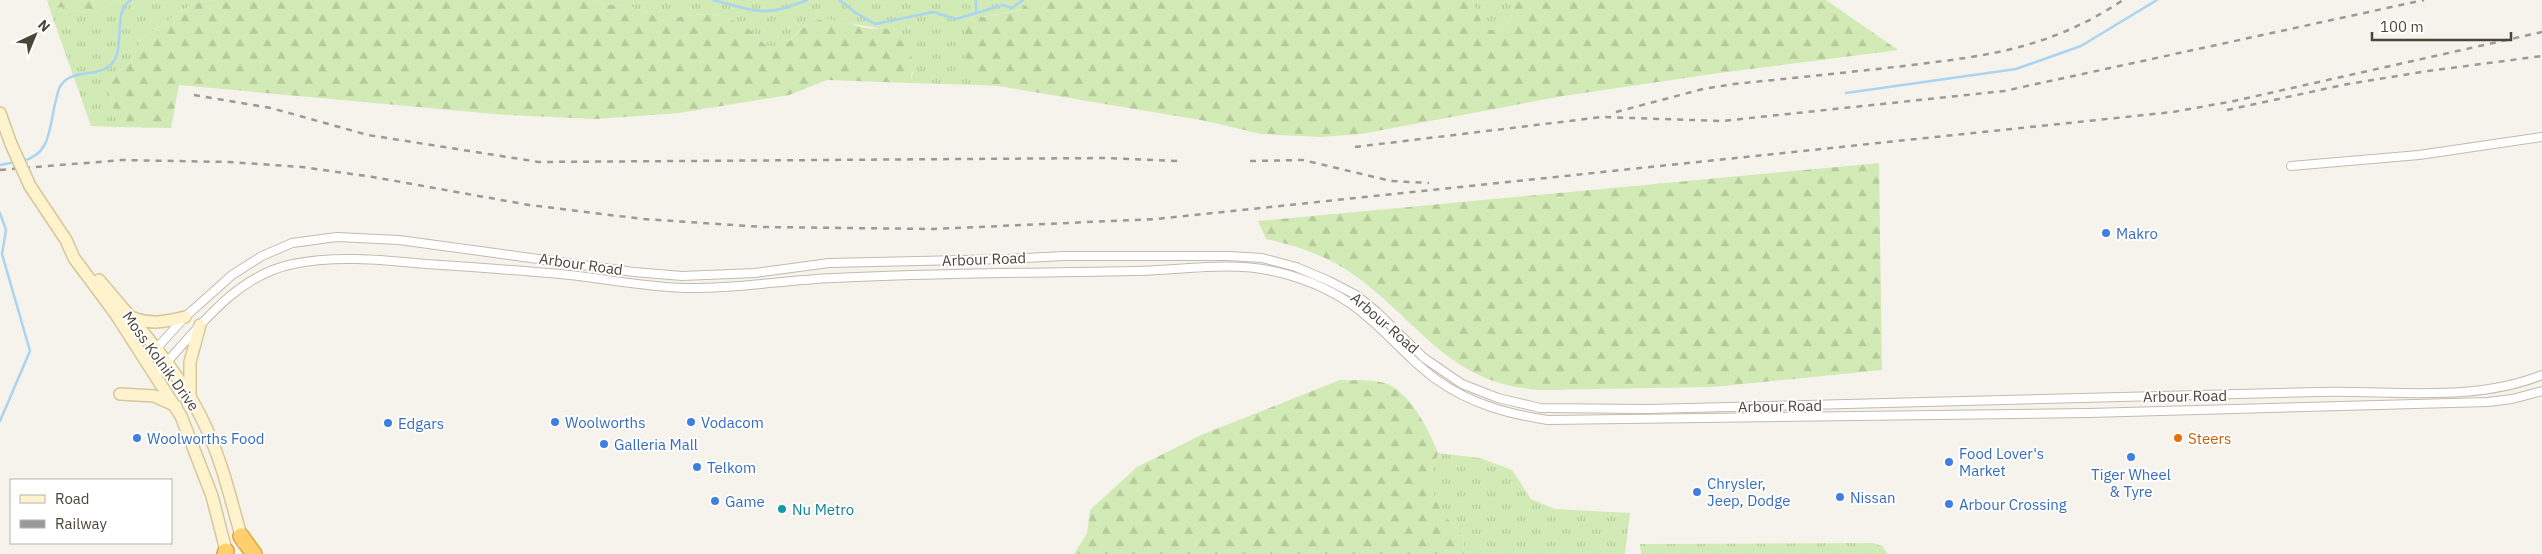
<svg xmlns="http://www.w3.org/2000/svg" width="2542" height="554" viewBox="0 0 2542 554" font-family="'IBM Plex Sans',sans-serif">
<style>
.grass{fill:url(#grass-tufts)}
.forest{fill:url(#forest-firs)}
.lines{fill:none;stroke-linecap:round;stroke-linejoin:round}
.stream{stroke:#a9d4f2;stroke-width:2.5}
.minor-casing{stroke:#c2bbae;stroke-width:10}
.secondary-casing{stroke:#d6c79b;stroke-width:14}
.motorway-casing{stroke:#e0a43c;stroke-width:18}
.minor{stroke:#fff;stroke-width:8}
.secondary{stroke:#fff3cd;stroke-width:11}
.motorway{stroke:#ffcf6e;stroke-width:15}
.rail{stroke:#9a9a9a;stroke-width:2.5;stroke-dasharray:6 6;stroke-linecap:butt}
.secondary-bridge-casing{stroke:#d6c79b;stroke-width:14;stroke-linecap:butt}
.secondary-bridge{stroke:#fff3cd;stroke-width:11}
.shop-dot{fill:#3f7fe0;stroke:#fff;stroke-width:2}
.food-dot{fill:#e8710a;stroke:#fff;stroke-width:2}
.culture-dot{fill:#0f9aa8;stroke:#fff;stroke-width:2}
.labels{text-anchor:middle;dominant-baseline:central;stroke-width:4;stroke-linejoin:round;paint-order:stroke}
.shop-label{font-size:15px;fill:#366cbe;stroke:#fff;text-anchor:start}
.street-label{font-size:15px;fill:#4b4439;stroke:#fff}
.food-label{font-size:15px;fill:#c56008;stroke:#fff;text-anchor:start}
.culture-label{font-size:15px;fill:#0d838f;stroke:#fff;text-anchor:start}
</style>
<defs>
<pattern id="grass-tufts" width="24" height="20" patternUnits="userSpaceOnUse" patternTransform="scale(1.25)"><rect width="24" height="20" fill="#d2eab5"/><path d="M3 7l-1-3M5 7V3M7 7l1-3M15 17l-1-3M17 17v-4M19 17l1-3" fill="none" stroke="#b6ca9c"/></pattern>
<pattern id="forest-firs" width="22" height="20" patternUnits="userSpaceOnUse" patternTransform="scale(1.25)"><rect width="22" height="20" fill="#d2eab5"/><path d="M5 1l3.5 6h-7zM16 11l3.5 6h-7z" fill="#b6ca9c"/></pattern>
</defs>
<rect width="100%" height="100%" fill="#f6f3ec"/>
<!-- grass -->
<g class="grass">
<path d="M 117,0 L 214,0 L 194,3 L 141,39 L 133,58 L 113,79 L 110,98 L 119,127 L 91,126 L 50,10 C 65,3 77,13 92,12 C 102,11 109,5 117,0 Z"/>
<path d="M 595,0 L 1031,0 L 1020,10 L 982,17 L 964,47 L 968,63 L 979,85 L 909,83 L 913,73 L 888,29 C 868,28 827,16 809,24 C 796,29 788,50 772,47 C 763,45 757,36 750,31 C 724,10 696,12 664,21 C 652,14 640,8 626,6 C 614,4 606,6 595,0 Z"/>
<path d="M 1472,0 L 1514,0 L 1511,19 L 1499,30 L 1485,30 Z"/>
<path d="M 1438,453 L 1480,458 L 1512,470 L 1531,499 L 1555,509 L 1630,513 L 1625,554 L 1464,554 L 1463,536 L 1441,511 L 1431,488 L 1431,474 Z"/>
<path d="M 1873,543 L 1882,546 L 1888,554 L 1641,554 L 1640,544 Z"/>
</g>
<!-- forest -->
<g class="forest">
<path d="M 47,0 L 117,0 C 109,5 102,11 92,12 C 77,13 65,3 50,10 Z"/>
<path d="M 214,0 L 595,0 C 606,6 614,4 626,6 C 640,8 652,14 664,21 C 696,12 724,10 751,31 C 757,37 763,45 772,47 C 788,49 797,30 810,23 C 828,14 848,23 865,28 C 873,30 881,27 888,29 C 911,37 917,63 909,83 L 827,80 L 789,95 L 679,113 L 596,119 L 506,115 L 179,85 L 171,128 L 119,127 L 110,98 L 110,85 L 113,79 L 133,58 L 141,39 L 194,3 Z"/>
<path d="M 1031,0 L 1472,0 L 1485,30 L 1499,30 L 1511,19 L 1514,0 L 1826,0 L 1898,50 L 1712,74 L 1563,96 L 1361,134 L 1320,137 L 1261,134 L 1206,121 L 998,86 L 979,85 C 966,67 959,42 968,20 L 1020,10 Z"/>
<path d="M 1879,163 L 1882,370 L 1712,387 L 1539,390 C 1449,383 1422,325 1357,277 C 1330,257 1299,246 1266,239 L 1258,221 Z"/>
<path d="M 1340,380 C 1354,381 1371,379 1384,383 C 1409,390 1429,430 1438,453 L 1431,474 L 1431,488 L 1441,511 L 1463,536 L 1464,554 L 1074,554 L 1087,533 L 1090,510 L 1137,467 L 1201,435 Z"/>
</g>
<g class="lines">
<!-- stream -->
<g class="stream">
<path d="M 713,0 C 756,11 764,18 807,0"/>
<path d="M 839,0 L 856,13 L 875,24 L 933,12 L 956,19 L 1003,5 L 1012,8 L 1023,0"/>
<path d="M 976,13 L 976,0"/>
<path d="M 1846,93 L 2016,69 L 2081,46 L 2157,0"/>
<path d="M 22,161 C 52,155 49,125 56,100 C 57,96 58,89 61,85 C 74,66 105,81 116,57 C 123,41 114,10 131,0"/>
<path d="M 0,165 L 16,162"/>
<path d="M 0,213 L 6,230 L 2,254 L 30,351 L 0,421"/>
</g>
<defs>
<g id="minor">
<path d="M 2291,166 L 2419,155 L 2542,137"/>
<path d="M 146,360 L 185,317 L 232,275 L 262,256 L 292,243 L 337,237 L 399,240 L 634,272 L 682,276 L 755,273 L 829,263 L 1007,259 L 1064,256 L 1229,256 L 1262,258 L 1296,267 L 1329,281 L 1356,295 L 1377,312 L 1424,358 L 1462,384 L 1498,398 L 1540,408 L 1648,409 C 1872,404 2095,397 2319,392 C 2392,390 2473,403 2542,375"/>
<path d="M 156,374 C 195,333 233,276 293,264 C 336,255 383,260 426,264 C 471,267 515,270 560,274 C 602,278 644,287 686,288 C 735,289 784,280 834,278 C 933,273 1032,273 1132,271 C 1178,271 1226,261 1273,271 C 1309,279 1344,295 1371,320 C 1394,340 1413,363 1437,380 C 1471,404 1508,414 1548,420 L 2089,413 L 2488,402 L 2512,399 L 2542,391"/>
</g>
<g id="secondary">
<path d="M 0,113 L 11,144"/>
<path d="M 30,186 L 66,240 L 74,258 L 115,313 L 181,416 L 212,496 L 227,554"/>
<path d="M 99,280 C 133,320 178,370 201,417 C 221,456 231,500 243,543"/>
<path d="M 131,317 C 150,325 165,322 185,317"/>
<path d="M 120,394 L 154,396 L 176,406"/>
<path d="M 190,397 L 190,362 L 200,325"/>
</g>
<g id="motorway">
<path d="M 241,536 L 254,554"/>
<path d="M 225,554 L 226,551"/>
</g>
</defs>
<!-- minor casing -->
<use href="#minor" class="minor-casing"/>
<!-- secondary casing -->
<use href="#secondary" class="secondary-casing"/>
<!-- motorway casing -->
<use href="#motorway" class="motorway-casing"/>
<!-- minor -->
<use href="#minor" class="minor"/>
<!-- secondary -->
<use href="#secondary" class="secondary"/>
<!-- motorway -->
<use href="#motorway" class="motorway"/>
<!-- rail -->
<g class="rail">
<path d="M 194,95 L 271,108 L 368,135 L 539,162 L 1107,158 L 1180,161"/>
<path d="M 2227,110 L 2348,84 L 2428,71 L 2542,56"/>
<path d="M 1616,112 L 1703,89 L 1734,84 C 1793,78 1852,72 1912,65 C 1994,55 2052,47 2123,0"/>
<path d="M 1355,147 L 1602,117 L 1722,121 L 2004,91 L 2424,0"/>
<path d="M 1250,161 L 1303,160 L 1391,181 L 1429,183"/>
<path d="M 0,170 L 122,160 L 229,162 L 302,167 L 373,177 L 529,205 L 643,219 L 763,227 L 933,229 L 1156,219 L 2173,112 L 2234,101 L 2542,32"/>
</g>
<defs>
<path id="secondary-bridge" d="M 11,144 L 30,186"/>
</defs>
<!-- secondary-bridge casing -->
<use href="#secondary-bridge" class="secondary-bridge-casing"/>
<!-- secondary-bridge -->
<use href="#secondary-bridge" class="secondary-bridge"/>
</g>
<!-- markers -->
<g class="shop-dot">
<circle cx="2106" cy="233" r="5"/>
<circle cx="555" cy="422" r="5"/>
<circle cx="691" cy="422" r="5"/>
<circle cx="388" cy="423" r="5"/>
<circle cx="137" cy="438" r="5"/>
<circle cx="604" cy="444" r="5"/>
<circle cx="2131" cy="457" r="5"/>
<circle cx="1949" cy="462" r="5"/>
<circle cx="697" cy="467" r="5"/>
<circle cx="1697" cy="492" r="5"/>
<circle cx="1840" cy="497" r="5"/>
<circle cx="715" cy="501" r="5"/>
<circle cx="1949" cy="504" r="5"/>
</g>
<circle class="food-dot" cx="2178" cy="438" r="5"/>
<circle class="culture-dot" cx="782" cy="509" r="5"/>
<g class="labels">
<!-- shop labels -->
<g class="shop-label">
<text x="2116" y="233">Makro</text>
<text x="565" y="422">Woolworths</text>
<text x="701" y="422">Vodacom</text>
<text x="398" y="423">Edgars</text>
<text x="147" y="438">Woolworths Food</text>
<text x="614" y="444">Galleria Mall</text>
<text x="1959" y="453">Food Lover's<tspan x="1959" dy="17">Market</tspan></text>
<text x="707" y="467">Telkom</text>
<text x="2131" y="474" text-anchor="middle">Tiger Wheel<tspan x="2131" dy="17">&amp; Tyre</tspan></text>
<text x="1707" y="483">Chrysler,<tspan x="1707" dy="17">Jeep, Dodge</tspan></text>
<text x="1850" y="497">Nissan</text>
<text x="725" y="501">Game</text>
<text x="1959" y="504">Arbour Crossing</text>
</g>
<!-- street labels -->
<g class="street-label">
<text transform="translate(984 259) rotate(-2)">Arbour Road</text>
<text transform="translate(581 264) rotate(8)">Arbour Road</text>
<text transform="translate(1385 323) rotate(41)">Arbour Road</text>
<text transform="translate(161 361) rotate(54)">Moss Kolnik Drive</text>
<text transform="translate(2185 396) rotate(-1)">Arbour Road</text>
<text transform="translate(1780 406) rotate(-1)">Arbour Road</text>
</g>
<!-- food labels -->
<g class="food-label">
<text x="2188" y="438">Steers</text>
</g>
<!-- culture labels -->
<g class="culture-label">
<text x="792" y="509">Nu Metro</text>
</g>
</g>
<!-- legend -->
<rect x="10" y="479" width="162" height="65" fill="#ffffff" stroke="#b7b4b0"/>
<rect x="20" y="495" width="25" height="8" fill="#fff3cd" stroke="#b7b4b0"/>
<text x="55" y="504" font-size="15" fill="#4b4439">Road</text>
<rect x="20" y="520" width="25" height="8" fill="#9a9a9a" stroke="#b7b4b0"/>
<text x="55" y="529" font-size="15" fill="#4b4439">Railway</text>
<!-- north arrow -->
<g transform="translate(35 35) rotate(44)" stroke="#ffffff" stroke-width="4" paint-order="stroke">
<path d="M0-4L9 19L0 12L-9 19Z" fill="#4b4439"/>
<text y="-8" font-size="14" font-weight="bold" text-anchor="middle" fill="#4b4439">N</text>
</g>
<!-- scale -->
<path d="M2372 32v8h139v-8" fill="none" stroke="#4b4439" stroke-width="2.5"/>
<text x="2380" y="32" font-size="15" fill="#4b4439" stroke="#ffffff" stroke-width="4" paint-order="stroke">100 m</text>
</svg>
